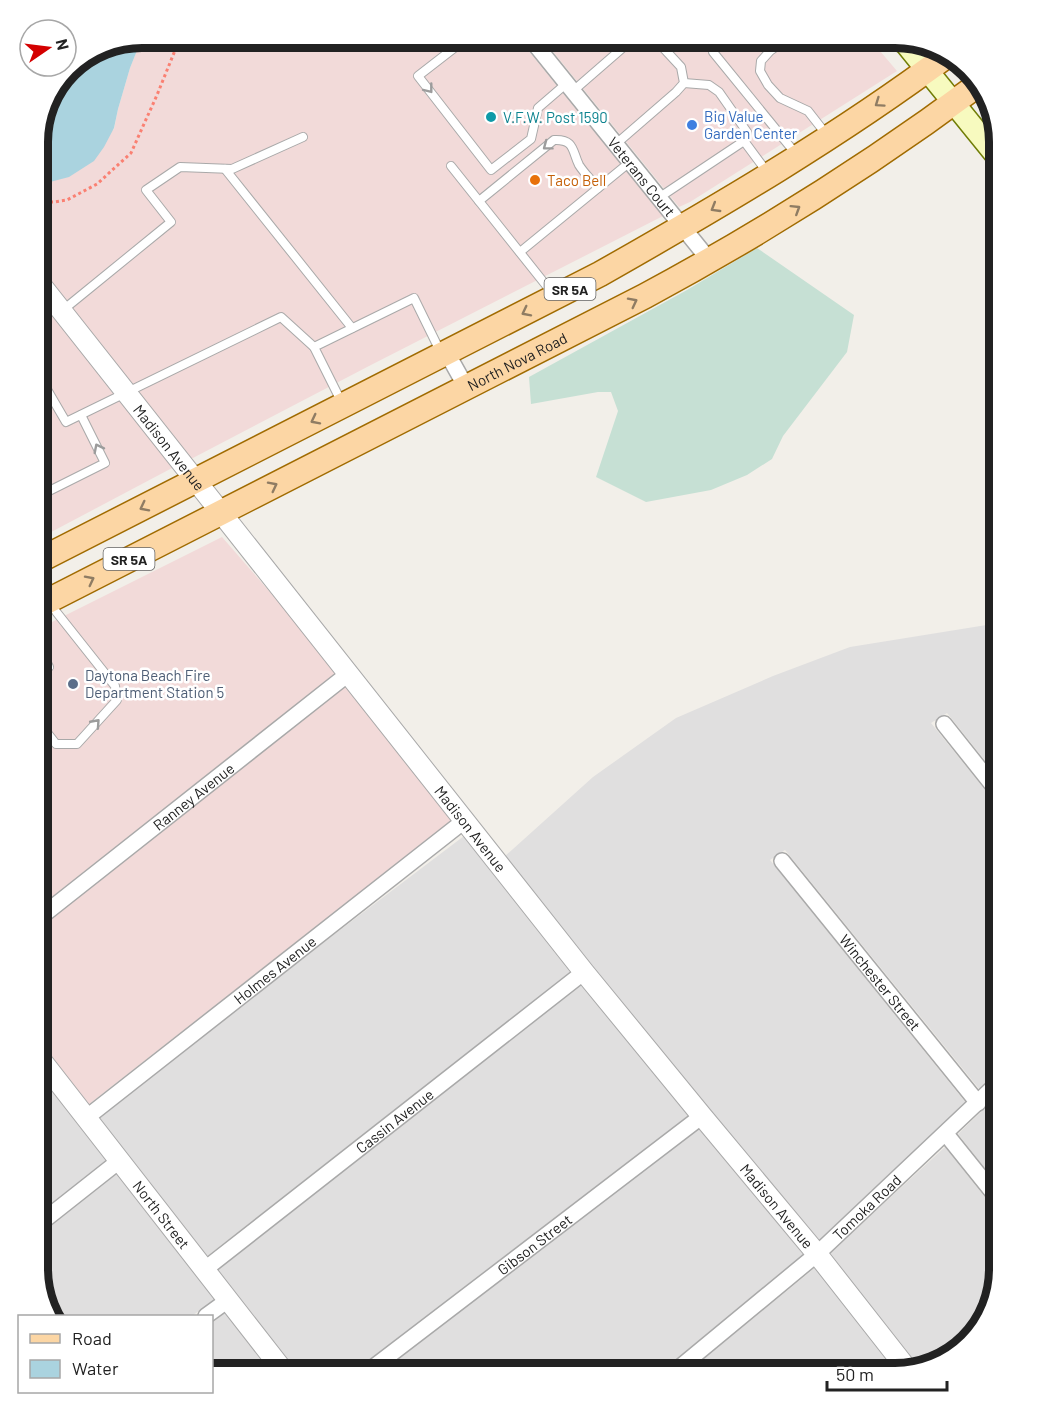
<svg xmlns="http://www.w3.org/2000/svg" width="1037" height="1411" viewBox="0 0 1037 1411" font-family="Barlow,sans-serif">
<style>
.residential{fill:#e0dfdf}
.commercial{fill:#f2dad9}
.wetland{fill:#c6e0d4}
.water{fill:#aad3df}
.lines{fill:none;stroke-linecap:round;stroke-linejoin:round}
.service-casing{stroke:#a9a9a9;stroke-width:10}
.minor-casing{stroke:#a9a9a9;stroke-width:18}
.tertiary-casing{stroke:#a9a9a9;stroke-width:22}
.secondary-casing{stroke:#707d05;stroke-width:24}
.primary-casing{stroke:#a06b00;stroke-width:27}
.path{stroke:#fa8072;stroke-width:3;stroke-dasharray:3 3;stroke-linecap:butt}
.service{stroke:#fff;stroke-width:8}
.minor{stroke:#fff;stroke-width:15}
.tertiary{stroke:#fff;stroke-width:20}
.secondary{stroke:#f7fabf;stroke-width:21}
.primary{stroke:#fcd6a4;stroke-width:24}
.oneway{stroke:#9c9c9c}
.oneway2{stroke:#8f7c63}
.culture-dot{fill:#0f9aa8;stroke:#fff;stroke-width:2}
.shop-dot{fill:#3f7fe0;stroke:#fff;stroke-width:2}
.food-dot{fill:#e8710a;stroke:#fff;stroke-width:2}
.service-dot{fill:#5c6f8a;stroke:#fff;stroke-width:2}
.labels{text-anchor:middle;dominant-baseline:central;stroke-width:5;stroke-linejoin:round;paint-order:stroke}
.shield{fill:#fff;stroke:#646464;stroke-width:1.5}
.shield-label{font-size:14px;font-weight:bold;fill:#222}
.shop-label{font-size:15px;fill:#366cbe;stroke:#fff;text-anchor:start}
.culture-label{font-size:15px;fill:#0d838f;stroke:#fff;text-anchor:start}
.street-label{font-size:15px;fill:#222;stroke:#fff}
.food-label{font-size:15px;fill:#c56008;stroke:#fff;text-anchor:start}
.service-label{font-size:15px;fill:#4e5e75;stroke:#fff;text-anchor:start}
.rim{fill:none;stroke:#222;stroke-width:8}
</style>
<rect width="100%" height="100%" fill="#f2efe9"/>
<!-- residential -->
<g class="residential">
<path d="M 999,623 L 999,778 L 947,713 L 931,723 L 999,807 L 999,1070 L 980,1090 L 785,850 L 770,860 L 966,1103 L 819,1241 L 709,1110 L 504,857 L 593,777 L 676,718 L 773,676 L 850,647 Z"/>
<path d="M 464,836 L 572,971 L 206,1257 L 98,1119 L 307,955 Z"/>
<path d="M 582,984 L 689,1115 L 352,1373 L 297,1373 L 216,1271 Z"/>
<path d="M 38,1070 L 107,1160 L 38,1215 Z"/>
<path d="M 999,1094 L 999,1186 L 958,1134 L 984,1109 L 991,1105 L 990,1103 Z"/>
<path d="M 700,1128 L 805,1253 L 659,1373 L 379,1373 Z"/>
<path d="M 945,1147 L 999,1215 L 999,1269 L 985,1321 L 947,1359 L 917,1368 L 829,1254 Z"/>
<path d="M 117,1173 L 191,1269 L 215,1299 L 192,1316 L 50,1316 L 38,1269 L 38,1236 Z"/>
<path d="M 816,1267 L 898,1373 L 686,1373 Z"/>
<path d="M 226,1312 L 274,1373 L 212,1373 L 212,1323 Z"/>
</g>
<!-- commercial -->
<g class="commercial">
<path d="M 142,38 L 518,38 L 663,216 L 369,366 L 191,459 L 38,266 L 38,177 L 50,182 L 114,129 L 118,109 L 130,68 Z"/>
<path d="M 542,38 L 636,38 L 643,48 L 658,38 L 869,38 L 897,71 L 690,202 L 679,207 Z"/>
<path d="M 38,295 L 174,467 L 38,539 Z"/>
<path d="M 222,537 L 290,615 L 336,673 L 38,908 L 38,843 L 49,834 L 52,828 L 51,824 L 38,807 L 38,629 Z"/>
<path d="M 346,686 L 452,820 L 88,1105 L 38,1041 L 38,929 Z"/>
</g>
<!-- wetland -->
<path class="wetland" d="M 757,248 L 854,315 L 847,352 L 783,436 L 772,459 L 747,475 L 711,490 L 646,502 L 596,477 L 618,411 L 611,392 L 598,392 L 531,404 L 529,377 L 687,290 Z"/>
<!-- water -->
<path class="water" d="M 142,38 L 130,68 L 118,109 L 114,128 L 104,147 L 94,161 L 69,177 L 50,182 L 38,177 L 38,135 L 48,96 L 73,64 Z"/>
<g class="lines">
<defs>
<g id="service">
<path d="M 467,38 L 418,76 L 491,170 L 531,139 L 538,108 L 567,83"/>
<path d="M 713,38 L 713,52 L 796,154"/>
<path d="M 788,38 L 770,51 L 761,61 L 760,71 L 768,85 L 780,98 L 808,111 L 826,134"/>
<path d="M 573,91 L 634,38 L 637,38"/>
<path d="M 744,141 L 767,172"/>
<path d="M 616,144 L 676,92 L 684,83 L 681,67 L 655,39 L 650,38"/>
<path d="M 451,166 L 553,294"/>
<path d="M 225,169 L 352,328"/>
<path d="M 660,197 L 744,141 L 747,132 L 719,92 L 709,85 L 684,83"/>
<path d="M 479,201 L 554,140 C 575,139 572,151 579,165 C 584,173 592,181 598,188"/>
<path d="M 520,252 L 630,162"/>
<path d="M 63,310 L 171,222 L 146,190 L 180,167 L 232,169 L 303,137"/>
<path d="M 38,390 L 45,386 L 66,422 L 281,317 L 314,347"/>
<path d="M 342,403 L 314,347 L 414,298 L 440,351"/>
<path d="M 49,491 L 105,463 L 81,415"/>
<path d="M 38,645 L 49,667"/>
<path d="M 38,721 L 56,744 L 77,744 L 117,700 L 115,686 L 50,604"/>
</g>
<g id="minor">
<path id="s1" d="M 530,38 L 710,261"/>
<path d="M 447,353 L 466,387"/>
<path d="M 944,724 L 999,793"/>
<path id="s2" d="M 782,861 L 978,1103"/>
<path id="s3" d="M 38,919 L 348,674"/>
<path id="s4" d="M 86,1118 L 464,821"/>
<path d="M 946,1134 L 999,1200"/>
<path d="M 38,1225 L 119,1161"/>
<path id="s5" d="M 204,1270 L 584,972"/>
<path d="M 206,1316 L 228,1300"/>
<path id="s6" d="M 366,1373 L 702,1116"/>
<path id="s7" d="M 673,1373 L 817,1254 L 999,1082"/>
</g>
<g id="tertiary">
<path id="s8" d="M 38,281 L 584,972 L 702,1116 L 817,1254 L 908,1370"/>
<path id="s9" d="M 38,1056 L 285,1373"/>
</g>
<path id="secondary" d="M 901,38 L 999,159"/>
<g id="primary">
<path d="M 38,561 L 600,274 C 720,206 839,136 949,54"/>
<path id="s10" d="M 38,606 L 645,296 C 762,233 873,163 979,84"/>
</g>
</defs>
<!-- service casing -->
<use href="#service" class="service-casing"/>
<!-- minor casing -->
<use href="#minor" class="minor-casing"/>
<!-- tertiary casing -->
<use href="#tertiary" class="tertiary-casing"/>
<!-- secondary casing -->
<use href="#secondary" class="secondary-casing"/>
<!-- primary casing -->
<use href="#primary" class="primary-casing"/>
<!-- path -->
<path class="path" d="M 38,202 L 54,202 L 67,200 L 97,184 L 131,153 L 157,95 L 180,38"/>
<!-- service -->
<use href="#service" class="service"/>
<!-- minor -->
<use href="#minor" class="minor"/>
<!-- tertiary -->
<use href="#tertiary" class="tertiary"/>
<!-- secondary -->
<use href="#secondary" class="secondary"/>
<!-- primary -->
<use href="#primary" class="primary"/>
</g>
<!-- one-way arrows -->
<defs><path id="oneway-chevron" d="M-2-3.5L2.5 0L-2 3.5" fill="none" stroke-width="1.6" stroke-linecap="round" stroke-linejoin="round" transform="scale(1.5)"/></defs>
<g class="oneway">
<use href="#oneway-chevron" transform="translate(429 89) rotate(52)"/>
<use href="#oneway-chevron" transform="translate(547 146) rotate(143)"/>
<use href="#oneway-chevron" transform="translate(98 448) rotate(-117)"/>
<use href="#oneway-chevron" transform="translate(96 723) rotate(-48)"/>
</g>
<g class="oneway2">
<use href="#oneway-chevron" transform="translate(879 103) rotate(145)"/>
<use href="#oneway-chevron" transform="translate(715 208) rotate(149)"/>
<use href="#oneway-chevron" transform="translate(796 209) rotate(-32)"/>
<use href="#oneway-chevron" transform="translate(633 302) rotate(-27)"/>
<use href="#oneway-chevron" transform="translate(526 312) rotate(153)"/>
<use href="#oneway-chevron" transform="translate(315 420) rotate(153)"/>
<use href="#oneway-chevron" transform="translate(273 486) rotate(-27)"/>
<use href="#oneway-chevron" transform="translate(144 507) rotate(153)"/>
<use href="#oneway-chevron" transform="translate(90 580) rotate(-27)"/>
</g>
<!-- markers -->
<circle class="culture-dot" cx="491" cy="117" r="6"/>
<circle class="shop-dot" cx="692" cy="125" r="6"/>
<circle class="food-dot" cx="535" cy="180" r="6"/>
<circle class="service-dot" cx="73" cy="684" r="6"/>
<g class="labels">
<!-- shield labels -->
<g class="shield">
<rect x="544.5" y="278" width="51" height="22" rx="4.5"/>
<rect x="103.5" y="548" width="51" height="22" rx="4.5"/>
</g>
<g class="shield-label">
<text x="570" y="289">SR 5A</text>
<text x="129" y="559">SR 5A</text>
</g>
<!-- shop labels -->
<g class="shop-label">
<text x="704" y="116">Big Value<tspan x="704" dy="17">Garden Center</tspan></text>
</g>
<!-- culture labels -->
<g class="culture-label">
<text x="503" y="117">V.F.W. Post 1590</text>
</g>
<!-- street labels -->
<g class="street-label">
<text stroke="none"><textPath href="#s1" startOffset="178">Veterans Court</textPath></text>
<text stroke="none"><textPath href="#s10" startOffset="538">North Nova Road</textPath></text>
<text stroke="none"><textPath href="#s8" startOffset="212">Madison Avenue</textPath></text>
<text stroke="none"><textPath href="#s3" startOffset="198">Ranney Avenue</textPath></text>
<text stroke="none"><textPath href="#s8" startOffset="698">Madison Avenue</textPath></text>
<text stroke="none"><textPath href="#s4" startOffset="240">Holmes Avenue</textPath></text>
<text stroke="none"><textPath href="#s2" startOffset="156">Winchester Street</textPath></text>
<text stroke="none"><textPath href="#s5" startOffset="242">Cassin Avenue</textPath></text>
<text stroke="none"><textPath href="#s8" startOffset="1184">Madison Avenue</textPath></text>
<text stroke="none"><textPath href="#s7" startOffset="255">Tomoka Road</textPath></text>
<text stroke="none"><textPath href="#s9" startOffset="201">North Street</textPath></text>
<text stroke="none"><textPath href="#s6" startOffset="212">Gibson Street</textPath></text>
</g>
<!-- food labels -->
<g class="food-label">
<text x="547" y="180">Taco Bell</text>
</g>
<!-- service labels -->
<g class="service-label">
<text x="85" y="675">Daytona Beach Fire<tspan x="85" dy="17">Department Station 5</tspan></text>
</g>
</g>
<!-- crop -->
<path d="M0 0H1037V1411H0ZM142 48H895A94 94 0 0 1 989 142V1269A94 94 0 0 1 895 1363H142A94 94 0 0 1 48 1269V142A94 94 0 0 1 142 48Z" fill="#fff" fill-rule="evenodd"/>
<path class="rim" d="M142 48H895A94 94 0 0 1 989 142V1269A94 94 0 0 1 895 1363H142A94 94 0 0 1 48 1269V142A94 94 0 0 1 142 48Z"/>
<!-- legend -->
<rect x="18" y="1315" width="195" height="78" fill="#ffffff" stroke="#a7a7a7" stroke-width="1.5"/>
<rect x="30" y="1334" width="30" height="9" fill="#fcd6a4" stroke="#a7a7a7" stroke-width="1.5"/>
<text x="72" y="1345" font-size="18" fill="#222222">Road</text>
<rect x="30" y="1360" width="30" height="18" fill="#aad3df" stroke="#a7a7a7" stroke-width="1.5"/>
<text x="72" y="1375" font-size="18" fill="#222222">Water</text>
<!-- north arrow -->
<g transform="translate(48 48) rotate(76)"><circle r="28" fill="#ffffff" stroke="#a7a7a7" stroke-width="1.5"/>
<path d="M0-4.5L10 22L0 15L-10 22Z" fill="#d40000"/>
<text y="-9" font-size="16" font-weight="bold" text-anchor="middle" fill="#222222">N</text>
</g>
<!-- scale -->
<path d="M827 1381v9h120v-9" fill="none" stroke="#222222" stroke-width="3"/>
<text x="836" y="1381" font-size="18" fill="#222222" stroke="#ffffff" stroke-width="4.5" paint-order="stroke">50 m</text>
</svg>
